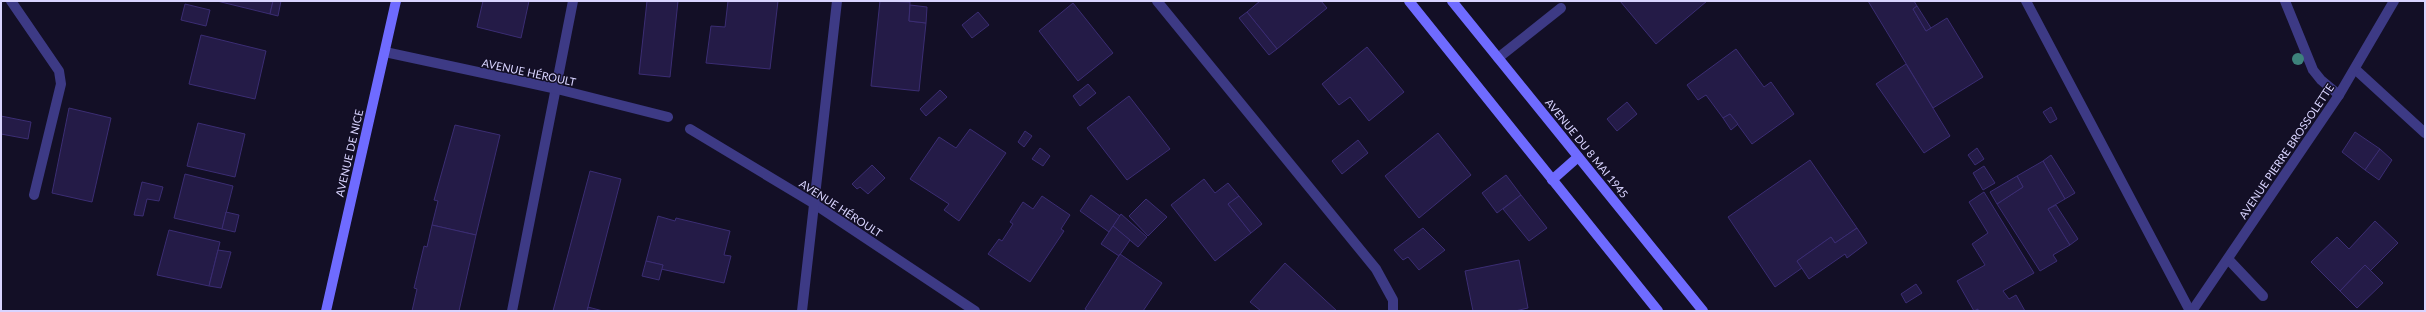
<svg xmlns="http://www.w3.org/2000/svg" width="2426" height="312" viewBox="0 0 2426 312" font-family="Lato,sans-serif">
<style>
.building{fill:#241b47;stroke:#3b2d73}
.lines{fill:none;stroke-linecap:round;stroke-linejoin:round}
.service{stroke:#3d3a85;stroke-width:10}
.minor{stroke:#3d3a85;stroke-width:10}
.tertiary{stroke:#3d3a85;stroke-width:10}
.secondary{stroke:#6f6bff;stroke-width:10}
.tree{fill:#3d827b}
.labels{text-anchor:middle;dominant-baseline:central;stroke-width:3;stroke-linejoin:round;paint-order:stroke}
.street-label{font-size:11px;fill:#d9d4ff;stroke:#130f26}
</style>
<rect width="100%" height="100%" fill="#130f26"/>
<!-- building -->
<g class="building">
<path d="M 217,1 L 273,1 L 270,14 Z"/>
<path d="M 273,1 L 281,1 L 278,16 L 270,14 Z"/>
<path d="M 483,1 L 529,1 L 521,38 L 477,27 Z"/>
<path d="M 647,1 L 678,1 L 670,77 L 639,74 Z"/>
<path d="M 728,1 L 778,1 L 770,69 L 706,63 L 711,26 L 725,27 Z"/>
<path d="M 880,1 L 910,2 L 909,21 L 926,23 L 919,91 L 871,86 Z"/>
<path d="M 1260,1 L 1321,1 L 1327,8 L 1277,49 L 1247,12 Z"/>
<path d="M 1620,1 L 1707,1 L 1656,44 Z"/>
<path d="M 1868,1 L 1914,1 L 1917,6 L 1913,9 L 1926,31 L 1947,18 L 1983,77 L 1933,108 Z"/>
<path d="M 1073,3 L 1113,53 L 1078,81 L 1039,31 Z"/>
<path d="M 185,4 L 210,10 L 206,26 L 181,20 Z"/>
<path d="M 910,5 L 927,7 L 926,23 L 909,21 Z"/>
<path d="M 1917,6 L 1931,28 L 1926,31 L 1913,9 Z"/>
<path d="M 978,12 L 989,25 L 972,38 L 962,25 Z"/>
<path d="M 1247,12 L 1277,49 L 1269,55 L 1239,18 Z"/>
<path d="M 201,35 L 266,51 L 255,99 L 189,84 Z"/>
<path d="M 1367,47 L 1404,92 L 1369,121 L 1350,97 L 1339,105 L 1322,84 Z"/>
<path d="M 1736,49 L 1764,87 L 1771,82 L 1794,114 L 1752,144 L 1730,114 L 1723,118 L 1706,95 L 1698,100 L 1687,85 Z"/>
<path d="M 1906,64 L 1950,136 L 1924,153 L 1876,84 Z"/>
<path d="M 1088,84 L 1096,93 L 1080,106 L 1073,96 Z"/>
<path d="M 940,90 L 947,97 L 926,116 L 920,109 Z"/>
<path d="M 1129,96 L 1170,149 L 1127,180 L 1087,128 Z"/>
<path d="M 1627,102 L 1637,114 L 1617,131 L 1607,119 Z"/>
<path d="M 2051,107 L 2057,119 L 2050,123 L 2043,112 Z"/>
<path d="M 69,108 L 111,118 L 92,202 L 52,193 Z"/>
<path d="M 1730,114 L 1738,124 L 1731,130 L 1723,118 Z"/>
<path d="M 1,116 L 31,122 L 28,139 L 1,134 Z"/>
<path d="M 198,123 L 245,134 L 235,177 L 187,166 Z"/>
<path d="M 455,125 L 500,135 L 476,235 L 432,225 L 438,201 L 434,200 Z"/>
<path d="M 970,129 L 1006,153 L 959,221 L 944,210 L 949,204 L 910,179 L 939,137 L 956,148 Z"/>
<path d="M 1025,131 L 1032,136 L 1024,147 L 1018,142 Z"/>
<path d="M 2355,132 L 2380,149 L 2365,170 L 2342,152 Z"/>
<path d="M 1438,133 L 1471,175 L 1419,218 L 1385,176 Z"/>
<path d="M 1358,140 L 1368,153 L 1342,174 L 1332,161 Z"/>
<path d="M 1040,148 L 1050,156 L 1043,166 L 1032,159 Z"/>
<path d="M 1977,148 L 1984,159 L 1975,165 L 1968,155 Z"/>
<path d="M 2380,149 L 2392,160 L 2379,180 L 2365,170 Z"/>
<path d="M 2051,155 L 2075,193 L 2065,199 L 2043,161 Z"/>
<path d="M 1810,160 L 1857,228 L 1835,243 L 1831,237 L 1797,261 L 1802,268 L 1775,287 L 1728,217 Z"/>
<path d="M 2043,161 L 2065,199 L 2048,209 L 2070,245 L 2053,255 L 2057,261 L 2040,271 L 1997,204 L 2023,187 L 2017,176 Z"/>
<path d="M 872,165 L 885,178 L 868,194 L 860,187 L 857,189 L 852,184 Z"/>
<path d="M 1984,166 L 1995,183 L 1983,190 L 1973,173 Z"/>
<path d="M 590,171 L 621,179 L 587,311 L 553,311 Z"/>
<path d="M 185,174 L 233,186 L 222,229 L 174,218 Z"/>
<path d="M 1506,175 L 1521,195 L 1497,213 L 1482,193 Z"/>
<path d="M 2017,176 L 2023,187 L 1997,204 L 1990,192 Z"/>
<path d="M 1204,179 L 1215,193 L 1228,183 L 1239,196 L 1228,204 L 1251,233 L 1215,261 L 1171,205 Z"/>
<path d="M 142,182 L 163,187 L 159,201 L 147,199 L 143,216 L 134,215 Z"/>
<path d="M 1984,192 L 2034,273 L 2003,291 L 2009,299 L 2016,295 L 2025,311 L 1978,311 L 1978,309 L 1974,311 L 1957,281 L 1985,265 L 1972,244 L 1988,233 L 1969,202 Z"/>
<path d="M 1091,195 L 1120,216 L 1109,232 L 1080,211 Z"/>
<path d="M 1521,195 L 1547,228 L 1529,241 L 1503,209 Z"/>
<path d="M 1042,196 L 1070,215 L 1061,229 L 1064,231 L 1030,282 L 988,254 L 999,239 L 1002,241 L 1013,224 L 1010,222 L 1023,202 L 1033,209 Z"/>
<path d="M 1239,196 L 1262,224 L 1251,233 L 1228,204 Z"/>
<path d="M 1146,199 L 1167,217 L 1148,236 L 1129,216 Z"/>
<path d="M 2056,205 L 2078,239 L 2070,245 L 2048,209 Z"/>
<path d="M 226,212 L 239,215 L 235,232 L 222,229 Z"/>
<path d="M 1121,214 L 1147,237 L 1138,247 L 1113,226 Z"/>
<path d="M 658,216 L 675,221 L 676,218 L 730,231 L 724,255 L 731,256 L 724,283 L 661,269 L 663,265 L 646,261 Z"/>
<path d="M 2375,221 L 2398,243 L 2370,271 L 2365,265 L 2340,291 L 2311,262 L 2337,237 L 2349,249 Z"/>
<path d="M 432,225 L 476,235 L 459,311 L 412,311 L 417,289 L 414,288 L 424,246 L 427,247 Z"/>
<path d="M 1113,226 L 1130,240 L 1119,256 L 1101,244 Z"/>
<path d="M 1423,228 L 1445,250 L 1419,270 L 1408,257 L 1403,260 L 1394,250 Z"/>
<path d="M 1857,228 L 1867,243 L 1847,258 L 1845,254 L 1809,279 L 1797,261 L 1831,237 L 1835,243 Z"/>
<path d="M 169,230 L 220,242 L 209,286 L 157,275 Z"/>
<path d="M 218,250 L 231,252 L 221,288 L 209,286 Z"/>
<path d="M 1120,254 L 1162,283 L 1143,311 L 1088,311 L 1085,309 Z"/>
<path d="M 1519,260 L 1528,308 L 1515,311 L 1473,311 L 1465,271 Z"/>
<path d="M 646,261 L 663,265 L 659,280 L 642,276 Z"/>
<path d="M 1285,263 L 1337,311 L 1261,311 L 1250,302 Z"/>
<path d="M 2365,265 L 2383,283 L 2357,308 L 2340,291 Z"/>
<path d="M 1916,284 L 1922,293 L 1906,303 L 1901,294 Z"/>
<path d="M 588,307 L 603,311 L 587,311 Z"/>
</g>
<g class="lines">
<!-- service -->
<g class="service">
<path d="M 11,1 L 59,71 L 61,84 L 34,195"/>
<path d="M 1498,58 L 1561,8"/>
<path d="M 2355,69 L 2425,133"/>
<path d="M 2228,259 L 2263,296"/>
<path d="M 512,311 L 573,1"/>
</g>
<!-- minor -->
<g class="minor">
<path d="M 1157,1 L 1376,269 L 1393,300 L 1393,311"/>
<path d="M 2026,1 L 2190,311"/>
<path d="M 2285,1 L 2313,70 L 2321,80 L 2339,95"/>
<path d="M 385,52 L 557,89 L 668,117"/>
<path d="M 690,129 L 813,203 L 975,311"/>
<path d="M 802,311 L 837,1"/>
</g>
<!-- tertiary -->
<path class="tertiary" d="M 2192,311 L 2339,95 L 2394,1"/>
<!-- secondary -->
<g class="secondary">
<path d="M 1409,1 L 1658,311"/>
<path d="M 1452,1 L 1703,311"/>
<path d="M 1552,180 L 1578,157"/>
<path d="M 326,311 L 396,1"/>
</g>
</g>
<!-- trees -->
<circle class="tree" cx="2298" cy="59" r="6"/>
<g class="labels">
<!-- street labels -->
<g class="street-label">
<text transform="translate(529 72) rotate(12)">AVENUE HÉROULT</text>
<text transform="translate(1587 148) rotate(51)">AVENUE DU 8 MAI 1945</text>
<text transform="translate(2286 151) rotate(-56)">AVENUE PIERRE BROSSOLETTE</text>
<text transform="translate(349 153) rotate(-77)">AVENUE DE NICE</text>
<text transform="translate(841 208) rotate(33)">AVENUE HÉROULT</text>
</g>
</g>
<!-- border -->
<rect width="2426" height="312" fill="none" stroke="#d9d4ff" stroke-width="4"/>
</svg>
